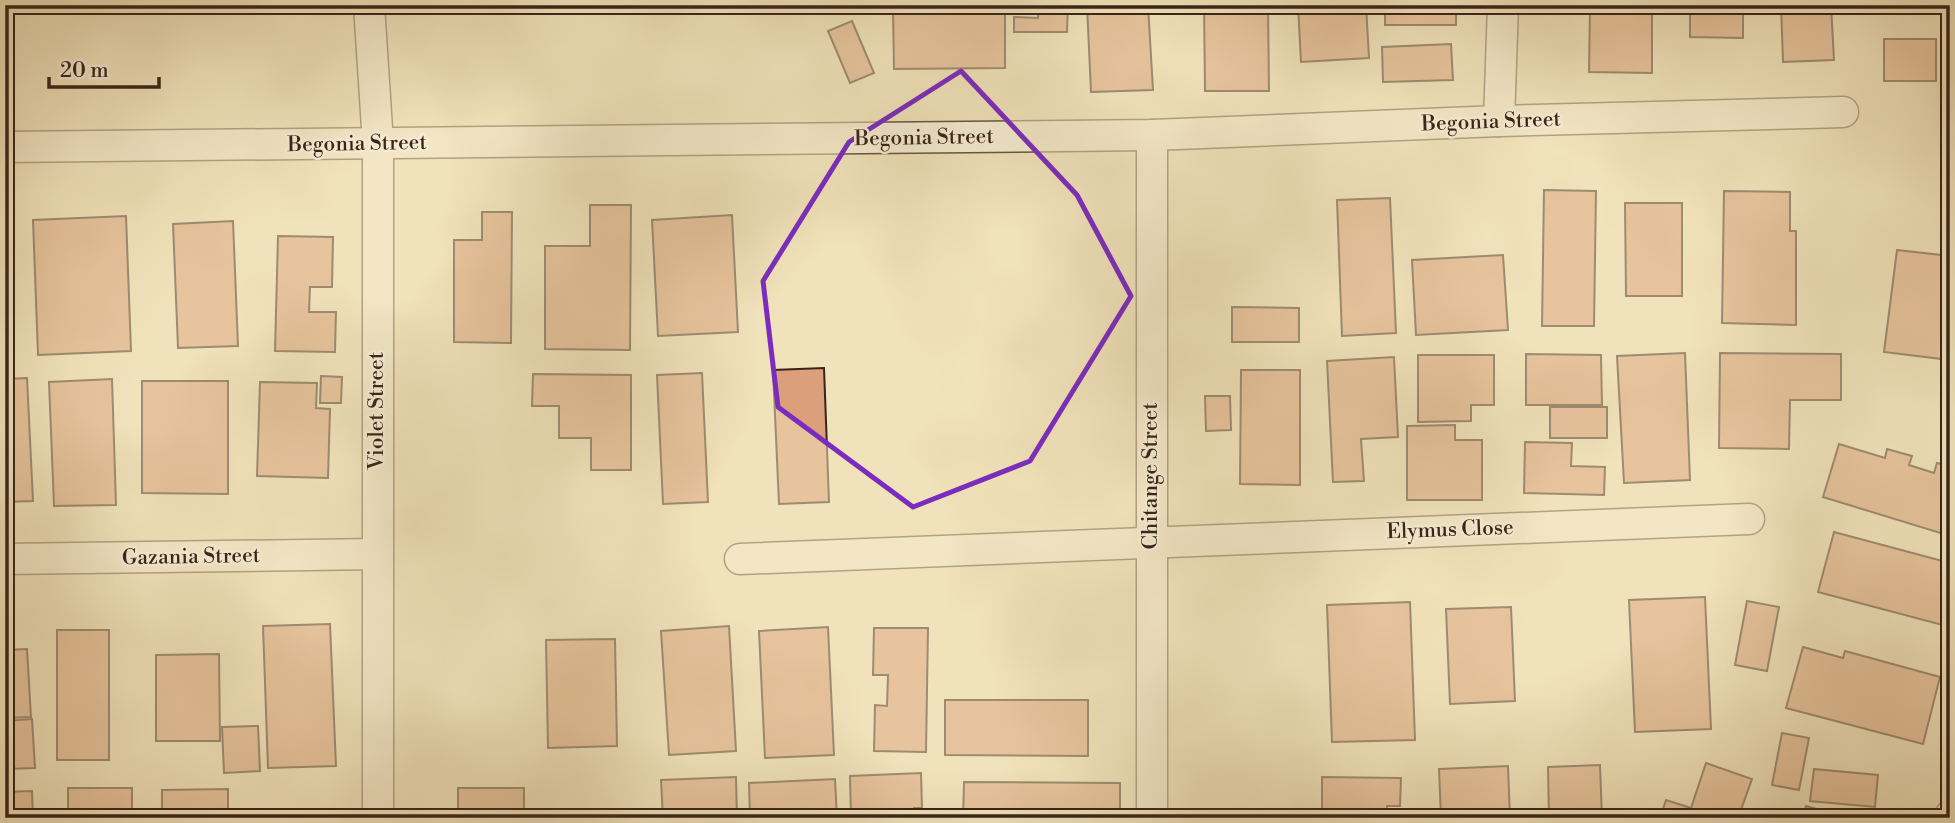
<svg xmlns="http://www.w3.org/2000/svg" width="1955" height="823" viewBox="0 0 1955 823" font-family="'Libre Bodoni',serif">
<style>
.building{fill:#db9f7b;stroke:#3a2419;stroke-width:2}
.lines{fill:none;stroke-linecap:round;stroke-linejoin:round}
.street-casing{stroke:#685441;stroke-width:33}
.street{stroke:#f5ecd2;stroke-width:30}
.marked{fill:none;stroke:#7b2cbf;stroke-width:5;stroke-linejoin:round}
.labels{text-anchor:middle;dominant-baseline:central;stroke-width:5;stroke-linejoin:round;paint-order:stroke}
.street-label{font-size:21px;fill:#3a2419;stroke:#f5ecd2}
</style>
<rect width="100%" height="100%" fill="#f0e2ba"/>
<filter id="stains"><feTurbulence type="fractalNoise" baseFrequency=".00286" numOctaves="4"/><feColorMatrix values="0 0 0 0 .2 0 0 0 0 .09 0 0 0 0 .02 0 0 0 .5 -.17"/></filter>
<radialGradient id="worn" r=".72"><stop offset=".6" stop-color="#630" stop-opacity="0"/><stop offset="1" stop-color="#630" stop-opacity=".3"/></radialGradient>
<!-- building -->
<g class="building">
<path d="M 862,5 L 1005,5 L 1005,68 L 894,69 L 893,11 L 862,11 Z"/>
<path d="M 1038,5 L 1068,5 L 1067,32 L 1014,32 L 1014,17 L 1038,18 Z"/>
<path d="M 1087,5 L 1148,5 L 1153,90 L 1091,92 Z"/>
<path d="M 1204,5 L 1268,5 L 1269,91 L 1205,91 Z"/>
<path d="M 1298,5 L 1366,5 L 1369,58 L 1301,62 Z"/>
<rect x="1385" y="5" width="71" height="20"/>
<path d="M 1590,5 L 1652,5 L 1652,73 L 1589,72 Z"/>
<path d="M 1690,5 L 1743,5 L 1743,38 L 1690,37 Z"/>
<path d="M 1781,5 L 1831,5 L 1834,60 L 1783,62 Z"/>
<path d="M 852,21 L 874,73 L 850,83 L 828,31 Z"/>
<rect x="1884" y="39" width="52" height="42"/>
<path d="M 1451,44 L 1453,80 L 1383,82 L 1382,47 Z"/>
<path d="M 1544,190 L 1596,191 L 1594,326 L 1542,326 Z"/>
<path d="M 1724,191 L 1790,192 L 1790,231 L 1796,231 L 1796,325 L 1722,323 Z"/>
<path d="M 1390,198 L 1396,333 L 1342,336 L 1337,200 Z"/>
<path d="M 1625,203 L 1682,203 L 1682,296 L 1626,296 Z"/>
<path d="M 590,205 L 631,205 L 630,350 L 545,349 L 545,246 L 590,246 Z"/>
<path d="M 482,212 L 512,212 L 511,343 L 454,342 L 454,240 L 482,240 Z"/>
<path d="M 732,215 L 738,332 L 658,336 L 652,220 Z"/>
<path d="M 126,216 L 131,351 L 38,355 L 33,220 Z"/>
<path d="M 233,221 L 238,346 L 178,348 L 173,224 Z"/>
<path d="M 278,236 L 333,237 L 332,287 L 310,287 L 309,312 L 336,312 L 335,352 L 275,351 Z"/>
<path d="M 1897,250 L 1950,256 L 1950,360 L 1884,352 Z"/>
<path d="M 1503,255 L 1508,330 L 1416,335 L 1412,260 Z"/>
<path d="M 1232,307 L 1299,308 L 1299,342 L 1232,342 Z"/>
<path d="M 1685,353 L 1690,480 L 1624,483 L 1617,356 Z"/>
<path d="M 1720,353 L 1841,354 L 1841,400 L 1790,400 L 1789,449 L 1719,448 Z"/>
<path d="M 1526,354 L 1601,355 L 1602,405 L 1526,405 Z"/>
<path d="M 1418,355 L 1494,355 L 1494,405 L 1471,405 L 1471,421 L 1418,422 Z"/>
<path d="M 1394,357 L 1398,437 L 1361,439 L 1364,481 L 1333,482 L 1327,361 Z"/>
<path d="M 824,368 L 829,502 L 779,504 L 773,370 Z"/>
<path d="M 1241,370 L 1300,370 L 1300,485 L 1240,484 Z"/>
<path d="M 702,373 L 708,502 L 663,504 L 657,375 Z"/>
<path d="M 533,374 L 631,375 L 631,470 L 591,470 L 591,438 L 559,438 L 559,406 L 532,406 Z"/>
<path d="M 321,376 L 342,377 L 341,403 L 320,403 Z"/>
<path d="M 27,378 L 33,501 L 5,502 L 5,379 Z"/>
<path d="M 112,379 L 116,505 L 54,506 L 49,382 Z"/>
<path d="M 142,381 L 228,381 L 228,494 L 142,493 Z"/>
<path d="M 260,382 L 317,383 L 316,408 L 330,409 L 328,478 L 257,476 Z"/>
<path d="M 1205,396 L 1230,396 L 1231,430 L 1206,431 Z"/>
<rect x="1550" y="407" width="57" height="31"/>
<path d="M 1455,425 L 1455,440 L 1482,440 L 1482,500 L 1407,500 L 1407,426 Z"/>
<path d="M 1525,442 L 1572,443 L 1571,466 L 1605,467 L 1604,495 L 1524,493 Z"/>
<path d="M 1839,444 L 1885,458 L 1887,449 L 1912,456 L 1909,465 L 1934,473 L 1937,463 L 1950,466 L 1950,536 L 1823,497 Z"/>
<path d="M 1834,532 L 1950,563 L 1950,627 L 1818,592 Z"/>
<path d="M 1705,597 L 1711,729 L 1635,732 L 1629,600 Z"/>
<path d="M 1747,601 L 1779,607 L 1767,671 L 1735,665 Z"/>
<path d="M 1410,602 L 1415,740 L 1332,742 L 1327,605 Z"/>
<path d="M 1511,607 L 1515,701 L 1450,704 L 1446,609 Z"/>
<path d="M 330,624 L 336,766 L 268,768 L 263,626 Z"/>
<path d="M 729,626 L 736,751 L 669,755 L 661,631 Z"/>
<path d="M 828,627 L 834,755 L 765,758 L 759,631 Z"/>
<path d="M 874,628 L 928,628 L 926,752 L 874,751 L 875,705 L 887,706 L 888,675 L 873,675 Z"/>
<rect x="57" y="630" width="52" height="130"/>
<path d="M 615,639 L 617,746 L 548,748 L 546,640 Z"/>
<path d="M 1803,647 L 1843,658 L 1845,651 L 1940,677 L 1923,744 L 1786,708 Z"/>
<path d="M 27,649 L 31,717 L 5,718 L 5,650 Z"/>
<path d="M 219,654 L 220,741 L 156,741 L 156,655 Z"/>
<path d="M 945,700 L 1088,700 L 1088,756 L 945,755 Z"/>
<path d="M 32,719 L 35,768 L 5,769 L 5,721 Z"/>
<path d="M 258,726 L 260,771 L 224,773 L 222,727 Z"/>
<path d="M 1782,733 L 1809,738 L 1799,790 L 1772,785 Z"/>
<path d="M 1706,763 L 1752,779 L 1738,818 L 1660,818 L 1666,800 L 1691,808 Z"/>
<path d="M 1600,765 L 1602,818 L 1549,818 L 1548,767 Z"/>
<path d="M 1508,766 L 1510,818 L 1441,818 L 1439,769 Z"/>
<path d="M 1814,769 L 1878,775 L 1875,807 L 1810,801 Z"/>
<path d="M 921,773 L 922,808 L 914,808 L 914,818 L 851,818 L 850,776 Z"/>
<path d="M 736,777 L 737,818 L 663,818 L 661,780 Z"/>
<path d="M 1322,777 L 1401,778 L 1400,806 L 1387,806 L 1387,818 L 1322,818 Z"/>
<path d="M 835,779 L 837,818 L 750,818 L 749,783 Z"/>
<path d="M 964,782 L 1120,783 L 1120,818 L 963,818 Z"/>
<rect x="68" y="788" width="64" height="30"/>
<rect x="458" y="788" width="66" height="30"/>
<path d="M 228,789 L 228,818 L 162,818 L 162,790 Z"/>
<path d="M 32,791 L 33,818 L 5,818 L 5,792 Z"/>
<path d="M 1806,806 L 1849,818 L 1803,818 Z"/>
</g>
<g class="lines">
<defs>
<g id="street">
<path d="M 369,5 L 378,144 L 378,818"/>
<path d="M 1499,121 L 1503,5"/>
<path d="M 1152,135 L 1152,818"/>
<path d="M 5,147 L 1152,135 L 1499,121 L 1843,112"/>
<path d="M 5,559 L 377,554"/>
<path d="M 740,559 L 1749,519"/>
<path d="M 1949,818 L 1950,816"/>
</g>
</defs>
<!-- street casing -->
<use href="#street" class="street-casing"/>
<!-- street -->
<use href="#street" class="street"/>
</g>
<!-- marked area -->
<path d="M0 0H1955V823H0ZM 961,71 L 1077,195 L 1131,296 L 1030,461 L 913,507 L 778,407 L 763,281 L 849,142 Z" fill="#f0e2ba" fill-opacity=".55" fill-rule="evenodd"/>
<path class="marked" d="M 961,71 L 1077,195 L 1131,296 L 1030,461 L 913,507 L 778,407 L 763,281 L 849,142 Z"/>
<g class="labels">
<!-- street labels -->
<g class="street-label">
<text transform="translate(1491 122) rotate(-2)">Begonia Street</text>
<text transform="translate(924 138) rotate(-1)">Begonia Street</text>
<text transform="translate(357 144) rotate(-1)">Begonia Street</text>
<text transform="translate(377 411) rotate(-90)">Violet Street</text>
<text transform="translate(1151 476) rotate(-90)">Chitange Street</text>
<text transform="translate(1450 530) rotate(-2)">Elymus Close</text>
<text transform="translate(191 557) rotate(-1)">Gazania Street</text>
</g>
</g>
<!-- margin -->
<rect width="1955" height="823" fill="none" stroke="#f0e2ba" stroke-width="28"/>
<rect x="7" y="7" width="1941" height="809" fill="none" stroke="#3a2419" stroke-width="3.5"/>
<rect x="14" y="14" width="1927" height="795" fill="none" stroke="#3a2419" stroke-width="2"/>
<!-- scale -->
<path d="M49 77v10h110v-10" fill="none" stroke="#3a2419" stroke-width="3.5"/>
<text x="60" y="77" font-size="21" fill="#3a2419" stroke="#f5ecd2" stroke-width="5" paint-order="stroke">20 m</text>
<rect width="100%" height="100%" filter="url(#stains)"/>
<rect width="100%" height="100%" fill="url(#worn)"/>
</svg>
